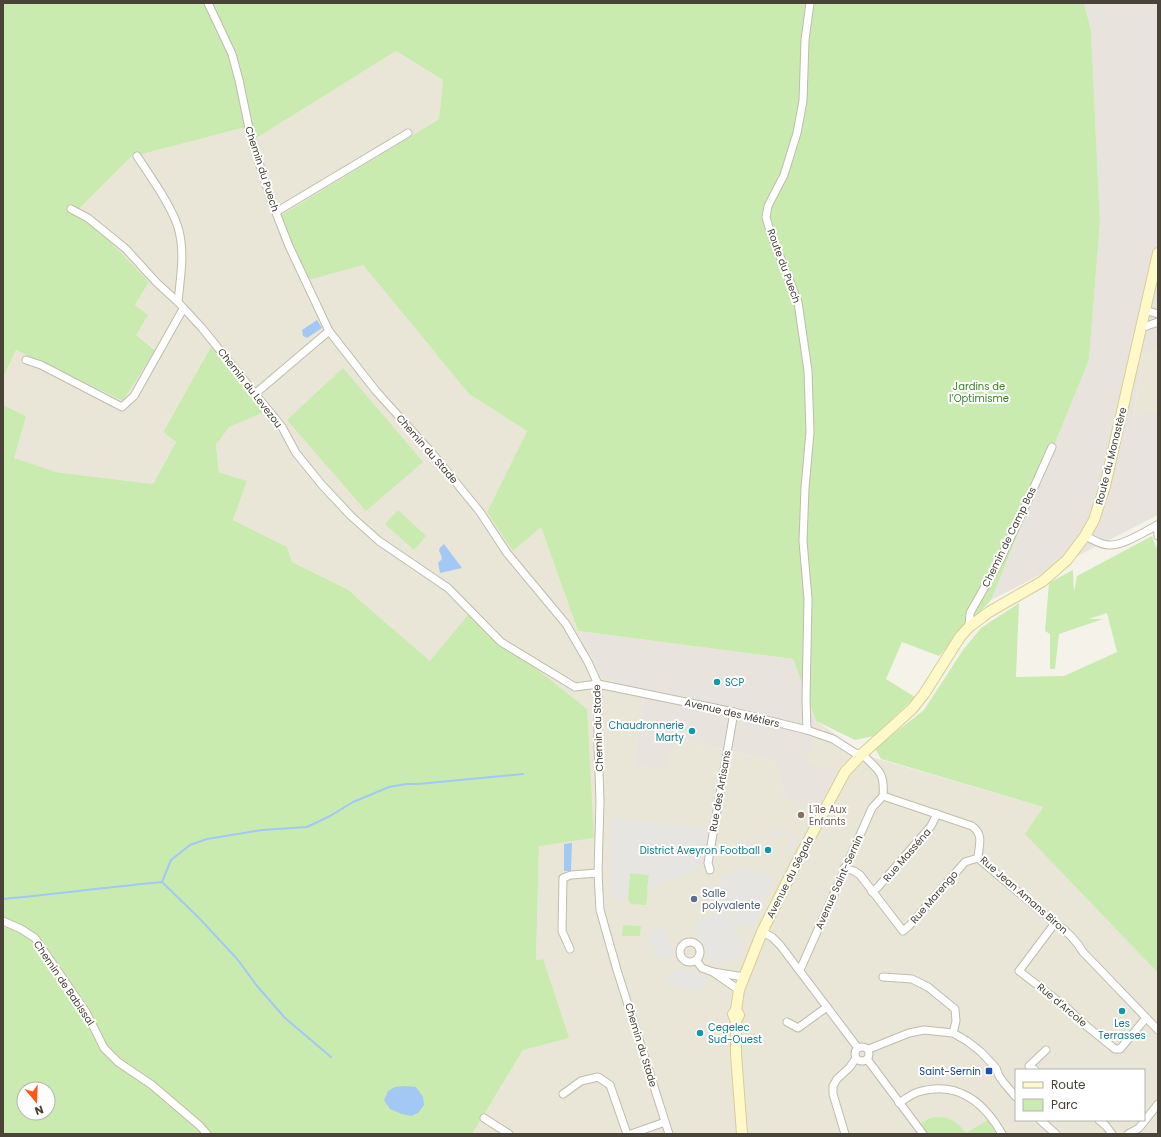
<svg xmlns="http://www.w3.org/2000/svg" width="1161" height="1137" viewBox="0 0 1161 1137" font-family="Poppins,sans-serif">
<style>
.residential{fill:#e9e6d7;fill-rule:evenodd}
.industrial{fill:#e8e4dd}
.green{fill:#c9ebb0;fill-rule:evenodd}
.parking{fill:#e6e5e1}
.water{fill:#a3c8f4}
.lines{fill:none;stroke-linecap:round;stroke-linejoin:round}
.stream{stroke:#a3c8f4;stroke-width:2}
.street-casing{stroke:#c1bcab;stroke-width:9}
.secondary-casing{stroke:#d7ce97;stroke-width:12}
.street{stroke:#fff;stroke-width:7}
.secondary{stroke:#fff9c9;stroke-width:10}
.culture-dot{fill:#0f9aa8;stroke:#fff;stroke-width:1.5}
.education-dot{fill:#8d6e63;stroke:#fff;stroke-width:1.5}
.service-dot{fill:#5c6f8a;stroke:#fff;stroke-width:1.5}
.transit-dot{fill:#1a4fb4;stroke:#fff;stroke-width:1.5}
.labels{text-anchor:middle;dominant-baseline:central;stroke-width:4;stroke-linejoin:round;paint-order:stroke}
.street-label{font-size:10px;fill:#494437;stroke:#fff}
.park-label{font-size:10px;fill:#3c7f26;stroke:#fff}
.culture-label{font-size:10px;fill:#0d838f;stroke:#fff;text-anchor:start}
.education-label{font-size:10px;fill:#785e54;stroke:#fff;text-anchor:start}
.service-label{font-size:10px;fill:#4e5e75;stroke:#fff;text-anchor:start}
.transit-label{font-size:10px;fill:#164399;stroke:#fff;text-anchor:end}
</style>
<rect width="100%" height="100%" fill="#f5f3e9"/>
<!-- residential -->
<g class="residential">
<path d="M 396,51 L 443,80 L 439,119 L 280,216 L 363,265 L 469,394 L 527,431 L 487,512 L 541,527 L 578,631 L 604,677 L 644,699 L 633,764 L 675,738 L 775,761 L 785,797 L 835,770 L 807,763 L 816,721 L 868,756 L 1043,807 L 1026,834 L 1158,973 L 1158,1134 L 472,1134 L 523,1050 L 543,959 L 536,960 L 539,845 L 594,838 L 430,662 L 357,598 L 349,590 L 292,562 L 287,547 L 233,520 L 247,481 L 219,472 L 216,445 L 228,427 L 264,412 L 211,348 L 163,431 L 176,442 L 153,484 L 56,472 L 13,458 L 26,416 L 3,405 L 3,378 L 16,350 L 123,401 L 155,349 L 136,335 L 135,305 L 149,282 L 79,209 L 131,157 L 242,128 L 255,139 ZM 1016,1070 L 1144,1070 L 1144,1120 L 1016,1120 Z"/>
<path d="M 1158,350 L 1158,410 L 1133,418 L 1143,353 Z"/>
</g>
<!-- industrial -->
<g class="industrial">
<path d="M 1084,3 L 1158,3 L 1158,350 L 1143,353 L 1133,417 L 1158,410 L 1158,515 L 991,600 L 1089,360 L 1100,223 L 1091,30 Z"/>
<path d="M 578,631 L 793,659 L 816,721 L 808,763 L 836,770 L 817,811 L 785,797 L 775,761 L 675,738 L 666,770 L 633,764 L 644,699 L 604,677 Z"/>
</g>
<!-- green -->
<g class="green">
<path d="M 3,3 L 1084,3 L 1091,30 L 1100,223 L 1089,360 L 991,600 L 939,656 L 902,642 L 886,679 L 915,697 L 874,736 L 855,740 L 816,721 L 793,659 L 578,631 L 541,527 L 513,551 L 487,512 L 527,431 L 469,394 L 363,265 L 308,280 L 280,216 L 439,119 L 443,80 L 396,51 L 255,139 L 242,128 L 131,157 L 79,209 L 149,282 L 135,305 L 148,315 L 136,335 L 155,350 L 123,401 L 16,350 L 3,378 Z"/>
<path d="M 211,347 L 264,412 L 229,427 L 216,445 L 219,472 L 247,481 L 233,520 L 287,547 L 292,562 L 349,590 L 357,598 L 430,661 L 468,615 L 587,709 L 594,838 L 539,846 L 536,960 L 543,959 L 569,1038 L 523,1050 L 472,1134 L 3,1134 L 3,405 L 26,416 L 14,458 L 56,472 L 153,484 L 176,442 L 163,432 ZM 24,1089 L 48,1089 L 48,1113 L 24,1113 Z"/>
<path d="M 343,368 L 423,462 L 366,511 L 287,420 Z"/>
<path d="M 398,510 L 426,536 L 414,550 L 385,524 Z"/>
<path d="M 1152,536 L 1158,552 L 1158,973 L 1025,834 L 1043,807 L 881,759 L 875,748 L 924,710 L 963,650 L 981,628 L 1019,603 L 1016,677 L 1064,676 L 1117,652 L 1107,613 L 1089,619 L 1103,619 L 1059,634 L 1055,669 L 1050,669 L 1050,634 L 1045,631 L 1049,583 L 1073,570 L 1074,592 L 1077,576 Z"/>
<path d="M 630,873 L 649,875 L 646,905 L 631,904 L 628,900 Z"/>
<path d="M 623,925 L 641,926 L 640,936 L 622,936 Z"/>
<path d="M 937,1117 C 951,1117 958,1123 966,1133 L 988,1120 L 996,1134 L 927,1134 L 919,1124 L 930,1118 Z"/>
</g>
<!-- parking -->
<g class="parking">
<path d="M 611,818 L 708,829 L 699,868 L 647,889 L 649,875 L 630,873 L 627,900 L 611,899 Z"/>
<path d="M 778,828 L 794,831 L 793,836 L 798,838 L 792,849 L 786,848 L 793,836 L 777,833 L 775,841 L 771,840 L 773,832 L 777,833 Z"/>
<path d="M 742,868 L 766,872 L 773,880 L 753,927 L 736,925 L 718,878 Z"/>
<path d="M 727,909 L 744,954 L 714,966 L 694,922 Z"/>
<path d="M 664,929 L 674,953 L 658,959 L 647,935 Z"/>
<path d="M 676,968 L 705,975 L 701,991 L 667,983 L 668,978 Z"/>
</g>
<!-- water -->
<g class="water">
<path d="M 317,320 L 322,328 L 307,338 L 303,336 L 302,330 Z"/>
<path d="M 444,544 L 462,568 L 440,573 L 438,563 L 442,559 C 441,550 435,552 444,544 Z"/>
<path d="M 572,843 L 571,871 L 564,871 L 564,844 Z"/>
<path d="M 405,1086 L 416,1087 L 423,1097 L 424,1105 L 418,1113 L 411,1116 L 402,1114 L 390,1109 L 384,1100 L 388,1091 L 395,1087 Z"/>
</g>
<g class="lines">
<!-- stream -->
<g class="stream">
<path d="M 162,882 L 171,860 L 190,845 L 207,839 L 262,830 L 307,827 L 330,816 L 353,802 L 389,787 L 406,784 L 418,784 L 523,774"/>
<path d="M 3,899 C 56,894 109,887 162,882 L 200,919 L 238,960 L 257,986 L 285,1018 L 331,1057"/>
</g>
<defs>
<g id="street">
<path d="M 208,3 L 232,54 L 239,80 L 251,138 L 271,200 L 289,246 L 329,331 L 376,391 L 432,453 L 480,512 L 507,553 L 566,624 L 588,662 L 598,684 L 598,743 L 600,801 L 598,873 L 600,910 L 617,970 L 669,1134"/>
<path d="M 137,156 C 150,176 174,209 179,231 C 185,255 180,279 178,302"/>
<path d="M 71,209 L 88,218 L 126,249 L 157,283 L 178,302 L 202,328 L 282,427 L 296,453 L 322,485 L 351,516 L 379,541 L 448,588 L 501,642 L 575,687 L 598,684 L 734,712 L 807,730 L 833,739 L 855,753 L 862,754 C 878,770 885,772 883,796 L 972,826 C 984,835 979,844 978,858 L 1055,923 C 1067,931 1076,940 1083,952 L 1158,1030"/>
<path d="M 276,212 L 408,133"/>
<path d="M 1145,310 L 1158,314"/>
<path d="M 1141,328 L 1158,322"/>
<path d="M 26,360 L 41,365 L 122,407 L 134,396 L 183,309"/>
<path d="M 256,393 L 329,331"/>
<path d="M 1157,525 L 1158,536"/>
<path d="M 1085,536 C 1093,539 1100,545 1109,545 C 1123,546 1145,531 1158,525"/>
<path d="M 969,627 L 970,613 L 1000,560 L 1025,507 L 1052,447"/>
<path d="M 807,730 L 806,699 L 808,599 L 803,541 L 805,488 L 810,432 L 808,371 L 798,302 L 770,231 L 766,217 L 768,206 L 784,175 L 797,133 L 803,101 L 805,40 L 810,3"/>
<path d="M 844,868 L 854,871 L 860,875 L 903,931 L 909,926 L 965,862 L 978,858"/>
<path d="M 710,870 L 708,863 L 734,712"/>
<path d="M 872,892 L 878,887 L 931,826 L 937,814"/>
<path d="M 3,921 L 21,929 L 35,938 L 86,1012 L 104,1048 L 118,1062 L 152,1085 L 200,1126 L 207,1134"/>
<path d="M 1055,923 L 1019,971 L 1066,1007 L 1084,1024 L 1115,1049 L 1120,1049 L 1146,1018"/>
<path d="M 762,932 L 772,937 L 780,945 L 858,1048"/>
<circle cx="690" cy="952" r="10"/>
<path d="M 570,949 L 562,931 L 563,878 L 571,875 L 598,873"/>
<path d="M 696,960 L 702,968 L 713,972"/>
<path d="M 800,970 L 872,808 L 883,796"/>
<path d="M 883,977 L 912,979 L 928,987 L 955,1009 L 956,1021 L 953,1033"/>
<path d="M 739,990 L 713,972 L 744,977"/>
<path d="M 787,1022 L 798,1028 L 827,1007"/>
<circle cx="862" cy="1054" r="7"/>
<path d="M 869,1049 L 909,1033 L 924,1030 L 953,1033 L 967,1041 L 981,1052 L 996,1068 L 999,1076 L 1004,1083 L 1016,1097"/>
<path d="M 867,1059 L 923,1134"/>
<path d="M 1035,1070 L 1029,1066 L 1046,1050"/>
<path d="M 563,1094 L 581,1081 L 598,1077 L 610,1085 L 627,1134"/>
<path d="M 899,1103 C 905,1099 912,1094 918,1092 C 957,1080 984,1102 1002,1134"/>
<path d="M 484,1118 L 509,1134"/>
<path d="M 1040,1120 L 1056,1134"/>
<path d="M 1099,1120 L 1106,1126 L 1112,1134"/>
<path d="M 631,1134 L 665,1122"/>
<path d="M 845,1134 L 833,1094 L 833,1086 L 837,1079 L 850,1067 L 856,1058"/>
<path d="M 1128,1134 L 1139,1128 L 1158,1104"/>
</g>
<g id="secondary">
<path d="M 736,1010 L 739,990 L 762,932 L 798,860 L 845,772 L 862,754 L 912,709 L 924,694 L 960,637 L 969,627 L 989,612 L 1043,581 L 1067,560 L 1085,536 L 1094,520 L 1105,486 L 1158,253"/>
<path d="M 736,1021 L 733,1014 L 736,1010 L 739,1015 L 736,1021 L 736,1054 L 742,1134"/>
</g>
</defs>
<!-- street casing -->
<use href="#street" class="street-casing"/>
<!-- secondary casing -->
<use href="#secondary" class="secondary-casing"/>
<!-- street -->
<use href="#street" class="street"/>
<!-- secondary -->
<use href="#secondary" class="secondary"/>
</g>
<!-- markers -->
<g class="culture-dot">
<circle cx="717" cy="682" r="4"/>
<circle cx="692" cy="731" r="4"/>
<circle cx="768" cy="850" r="4"/>
<circle cx="1122" cy="1011" r="4"/>
<circle cx="700" cy="1033" r="4"/>
</g>
<circle class="education-dot" cx="801" cy="815" r="4"/>
<circle class="service-dot" cx="694" cy="899" r="4"/>
<rect class="transit-dot" x="985" y="1067" width="8" height="8" rx="2"/>
<g class="labels">
<!-- street labels -->
<g class="street-label">
<text transform="translate(262 169) rotate(72)">Chemin du Puech</text>
<text transform="translate(784 266) rotate(70)">Route du Puech</text>
<text transform="translate(250 388) rotate(52)">Chemin du Levezou</text>
<text transform="translate(427 449) rotate(49)">Chemin du Stade</text>
<text transform="translate(1111 456) rotate(-76)">Route du Monastère</text>
<text transform="translate(1009 537) rotate(-64)">Chemin de Camp Bas</text>
<text transform="translate(732 713) rotate(13)">Avenue des Métiers</text>
<text transform="translate(598 728) rotate(-92)">Chemin du Stade</text>
<text transform="translate(720 791) rotate(-80)">Rue des Artisans</text>
<text transform="translate(907 855) rotate(-49)">Rue Masséna</text>
<text transform="translate(790 877) rotate(-63)">Avenue du Ségala</text>
<text transform="translate(839 882) rotate(-66)">Avenue Saint-Sernin</text>
<text transform="translate(1024 895) rotate(41)">Rue Jean Amans Biron</text>
<text transform="translate(934 897) rotate(-49)">Rue Marengo</text>
<text transform="translate(64 983) rotate(56)">Chemin de Babissal</text>
<text transform="translate(1062 1005) rotate(40)">Rue d'Arcole</text>
<text transform="translate(641 1045) rotate(73)">Chemin du Stade</text>
</g>
<!-- park labels -->
<g class="park-label">
<text x="979" y="386">Jardins de<tspan x="979" dy="12">l’Optimisme</tspan></text>
</g>
<!-- culture labels -->
<g class="culture-label">
<text x="725" y="682">SCP</text>
<text x="684" y="725" text-anchor="end">Chaudronnerie<tspan x="684" dy="12">Marty</tspan></text>
<text x="760" y="850" text-anchor="end">District Aveyron Football</text>
<text x="1122" y="1023" text-anchor="middle">Les<tspan x="1122" dy="12">Terrasses</tspan></text>
<text x="708" y="1027">Cegelec<tspan x="708" dy="12">Sud-Ouest</tspan></text>
</g>
<!-- education labels -->
<g class="education-label">
<text x="809" y="809">L'île Aux<tspan x="809" dy="12">Enfants</tspan></text>
</g>
<!-- service labels -->
<g class="service-label">
<text x="702" y="893">Salle<tspan x="702" dy="12">polyvalente</tspan></text>
</g>
<!-- transit labels -->
<g class="transit-label">
<text x="981" y="1071">Saint-Sernin</text>
</g>
</g>
<!-- border -->
<rect width="1161" height="1137" fill="none" stroke="#494437" stroke-width="8"/>
<!-- legend -->
<rect x="1015" y="1069" width="130" height="52" fill="#ffffff" stroke="#b6b4af"/>
<rect x="1023" y="1082" width="20" height="6" fill="#fff9c9" stroke="#b6b4af"/>
<text x="1051" y="1089" font-size="12" fill="#494437">Route</text>
<rect x="1023" y="1099" width="20" height="12" fill="#c9ebb0" stroke="#b6b4af"/>
<text x="1051" y="1109" font-size="12" fill="#494437">Parc</text>
<!-- north arrow -->
<g transform="translate(36 1101) rotate(161)"><circle r="19" fill="#ffffff" stroke="#b6b4af"/>
<path d="M0-3L7 15L0 10L-7 15Z" fill="#ff5716"/>
<text y="-6" font-size="11" font-weight="bold" text-anchor="middle" fill="#494437">N</text>
</g>
</svg>
